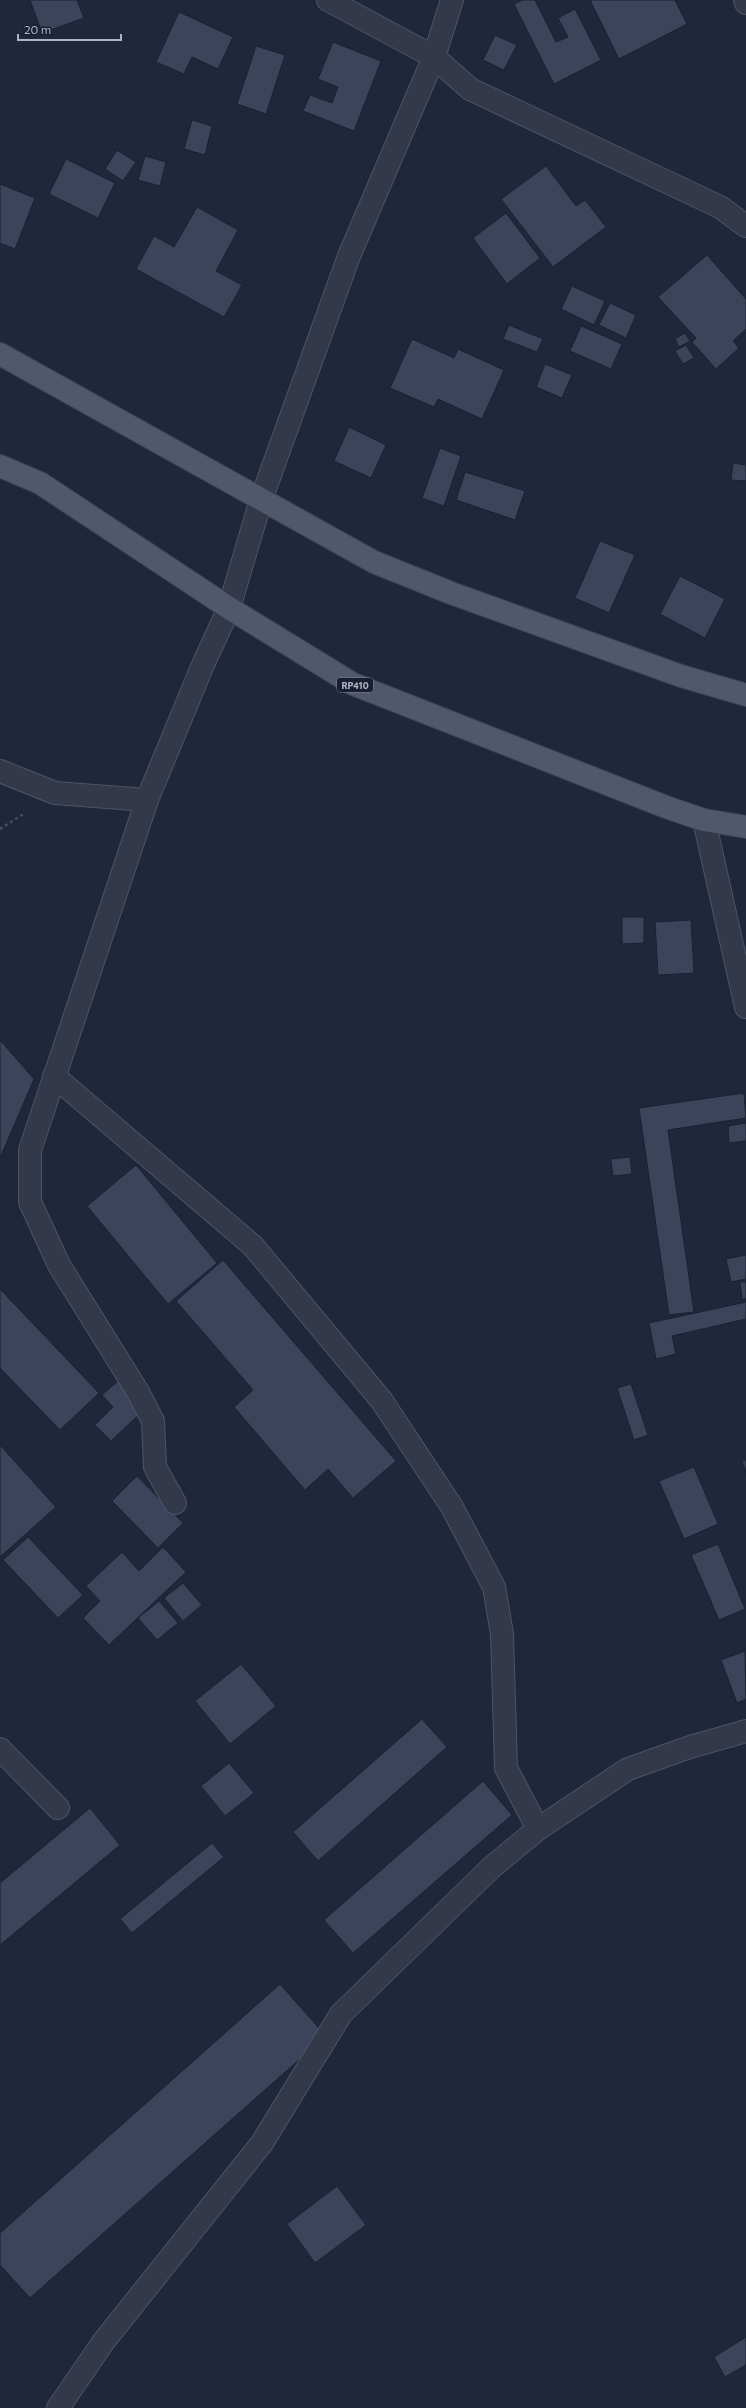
<svg xmlns="http://www.w3.org/2000/svg" width="746" height="2408" viewBox="0 0 746 2408" font-family="Commissioner,sans-serif">
<style>
.building{fill:#3b445b;stroke:#1b2132}
.lines{fill:none;stroke-linecap:round;stroke-linejoin:round}
.minor-casing{stroke:#4e5466;stroke-width:24}
.primary-casing{stroke:#3c4254;stroke-width:24}
.path{stroke:#3f5259;stroke-width:2.5;stroke-dasharray:3 3;stroke-linecap:butt}
.minor{stroke:#33394b;stroke-width:22}
.primary{stroke:#51586b;stroke-width:22}
.labels{text-anchor:middle;dominant-baseline:central;stroke-width:3.5;stroke-linejoin:round;paint-order:stroke}
.shield{fill:#191f30;stroke:#81879a;stroke-width:1}
.shield-label{font-size:9px;font-weight:bold;fill:#aeb4c7}
</style>
<rect width="100%" height="100%" fill="#1f273b"/>
<!-- building -->
<g class="building">
<path d="M 30,0 L 77,0 L 84,18 L 42,33 Z"/>
<path d="M 522,0 L 535,0 L 556,42 L 568,37 L 558,18 L 575,9 L 601,60 L 554,84 L 514,4 Z"/>
<path d="M 590,0 L 675,0 L 687,24 L 619,59 Z"/>
<path d="M 179,12 L 233,37 L 218,69 L 192,57 L 184,74 L 156,62 Z"/>
<path d="M 495,35 L 517,45 L 504,70 L 483,60 Z"/>
<path d="M 333,42 L 381,61 L 354,131 L 303,111 L 310,95 L 332,103 L 338,87 L 318,79 Z"/>
<path d="M 256,46 L 285,55 L 266,114 L 237,104 Z"/>
<path d="M 192,120 L 212,126 L 205,155 L 184,149 Z"/>
<path d="M 117,150 L 136,162 L 123,181 L 105,169 Z"/>
<path d="M 145,156 L 166,162 L 160,186 L 138,180 Z"/>
<path d="M 66,159 L 115,183 L 98,218 L 49,194 Z"/>
<path d="M 546,166 L 576,206 L 585,200 L 606,227 L 553,267 L 501,199 Z"/>
<path d="M 0,184 L 35,198 L 15,249 L 0,243 Z"/>
<path d="M 197,207 L 238,230 L 216,271 L 242,285 L 224,317 L 136,269 L 154,236 L 174,247 Z"/>
<path d="M 506,213 L 540,258 L 507,284 L 473,238 Z"/>
<path d="M 707,255 L 746,299 L 746,329 L 733,341 L 739,348 L 716,369 L 692,342 L 696,338 L 658,297 Z"/>
<path d="M 572,286 L 605,301 L 594,325 L 561,309 Z"/>
<path d="M 610,303 L 636,315 L 626,338 L 599,325 Z"/>
<path d="M 509,325 L 543,339 L 537,352 L 503,339 Z"/>
<path d="M 581,326 L 622,344 L 611,369 L 570,351 Z"/>
<path d="M 685,333 L 690,341 L 679,347 L 675,339 Z"/>
<path d="M 412,339 L 454,358 L 458,349 L 504,370 L 482,419 L 438,399 L 434,407 L 390,388 Z"/>
<path d="M 686,345 L 694,358 L 683,364 L 675,351 Z"/>
<path d="M 545,364 L 572,375 L 562,398 L 536,387 Z"/>
<path d="M 349,427 L 386,445 L 371,478 L 334,461 Z"/>
<path d="M 440,448 L 461,456 L 444,506 L 422,498 Z"/>
<path d="M 733,463 L 746,465 L 746,481 L 731,480 Z"/>
<path d="M 465,472 L 525,491 L 515,520 L 456,500 Z"/>
<path d="M 600,541 L 635,555 L 609,613 L 575,598 Z"/>
<path d="M 680,576 L 725,599 L 705,638 L 660,614 Z"/>
<path d="M 622,917 L 644,917 L 644,943 L 622,944 Z"/>
<path d="M 691,920 L 694,973 L 658,975 L 655,922 Z"/>
<path d="M 0,1040 L 34,1079 L 0,1158 Z"/>
<path d="M 744,1093 L 746,1118 L 668,1130 L 694,1312 L 669,1315 L 639,1108 Z"/>
<path d="M 746,1123 L 746,1141 L 729,1143 L 728,1126 Z"/>
<path d="M 630,1157 L 632,1174 L 613,1176 L 611,1159 Z"/>
<path d="M 136,1165 L 217,1263 L 168,1304 L 87,1206 Z"/>
<path d="M 746,1255 L 746,1279 L 731,1282 L 726,1259 Z"/>
<path d="M 223,1260 L 396,1461 L 353,1498 L 328,1469 L 305,1490 L 234,1407 L 253,1390 L 176,1301 Z"/>
<path d="M 740,1282 L 746,1282 L 746,1299 L 742,1299 Z"/>
<path d="M 0,1289 L 99,1393 L 60,1430 L 0,1368 Z"/>
<path d="M 746,1302 L 746,1319 L 672,1336 L 676,1354 L 656,1359 L 649,1323 Z"/>
<path d="M 118,1381 L 145,1409 L 111,1441 L 95,1425 L 113,1407 L 102,1395 Z"/>
<path d="M 631,1384 L 648,1435 L 634,1440 L 617,1388 Z"/>
<path d="M 0,1445 L 56,1507 L 0,1557 Z"/>
<path d="M 746,1460 L 746,1473 L 742,1461 Z"/>
<path d="M 694,1467 L 718,1524 L 684,1539 L 659,1481 Z"/>
<path d="M 137,1476 L 183,1523 L 158,1548 L 112,1501 Z"/>
<path d="M 28,1537 L 83,1595 L 58,1618 L 3,1560 Z"/>
<path d="M 718,1544 L 745,1609 L 719,1620 L 691,1555 Z"/>
<path d="M 163,1547 L 186,1572 L 109,1645 L 83,1618 L 100,1601 L 86,1586 L 122,1552 L 139,1571 Z"/>
<path d="M 183,1583 L 202,1605 L 183,1621 L 164,1598 Z"/>
<path d="M 159,1601 L 178,1623 L 157,1640 L 138,1618 Z"/>
<path d="M 745,1651 L 746,1699 L 737,1703 L 721,1660 Z"/>
<path d="M 241,1664 L 276,1706 L 230,1744 L 195,1701 Z"/>
<path d="M 422,1719 L 447,1747 L 318,1861 L 293,1832 Z"/>
<path d="M 229,1763 L 254,1793 L 225,1816 L 201,1786 Z"/>
<path d="M 483,1781 L 512,1815 L 353,1953 L 324,1920 Z"/>
<path d="M 90,1808 L 120,1845 L 0,1945 L 0,1883 Z"/>
<path d="M 212,1843 L 224,1857 L 132,1933 L 120,1919 Z"/>
<path d="M 280,1984 L 326,2036 L 30,2298 L 0,2265 L 0,2233 Z"/>
<path d="M 337,2186 L 366,2225 L 315,2263 L 287,2224 Z"/>
<path d="M 746,2337 L 746,2365 L 725,2377 L 714,2357 Z"/>
</g>
<g class="lines">
<defs>
<g id="minor">
<path d="M 328,0 L 434,57 L 470,89 L 720,207 L 746,226"/>
<path d="M 745,0 L 746,3"/>
<path d="M 0,771 L 55,793 L 147,800"/>
<path d="M 704,820 L 746,1007"/>
<path d="M 54,1076 L 253,1246 L 382,1401 L 452,1507 L 494,1587 L 502,1634 L 506,1768 L 538,1829"/>
<path d="M 175,1503 L 155,1467 L 153,1421 L 138,1392 L 59,1265 L 30,1202 L 30,1150 L 147,800 L 202,667 L 229,608 L 261,500 L 349,256 L 434,57 L 452,0"/>
<path d="M 0,1749 L 58,1808"/>
<path d="M 58,2408 L 104,2341 L 262,2143 L 341,2014 L 492,1867 L 538,1829 L 628,1769 L 690,1747 L 746,1731"/>
</g>
<g id="primary">
<path d="M 0,354 L 374,562 L 451,593 L 681,676 L 746,695"/>
<path d="M 0,466 L 40,483 L 229,608 L 353,684 L 666,807 L 704,820 L 746,827"/>
</g>
</defs>
<!-- minor casing -->
<use href="#minor" class="minor-casing"/>
<!-- primary casing -->
<use href="#primary" class="primary-casing"/>
<!-- path -->
<path class="path" d="M 0,829 L 25,813"/>
<!-- minor -->
<use href="#minor" class="minor"/>
<!-- primary -->
<use href="#primary" class="primary"/>
</g>
<g class="labels">
<!-- shield labels -->
<rect class="shield" x="337" y="678" width="36" height="14" rx="3"/>
<g class="shield-label">
<text x="355" y="685">RP410</text>
</g>
</g>
<!-- scale -->
<path d="M18 34v6h103v-6" fill="none" stroke="#aeb4c7" stroke-width="2"/>
<text x="24" y="34" font-size="12" fill="#aeb4c7" stroke="#191f30" stroke-width="3" paint-order="stroke">20 m</text>
</svg>
